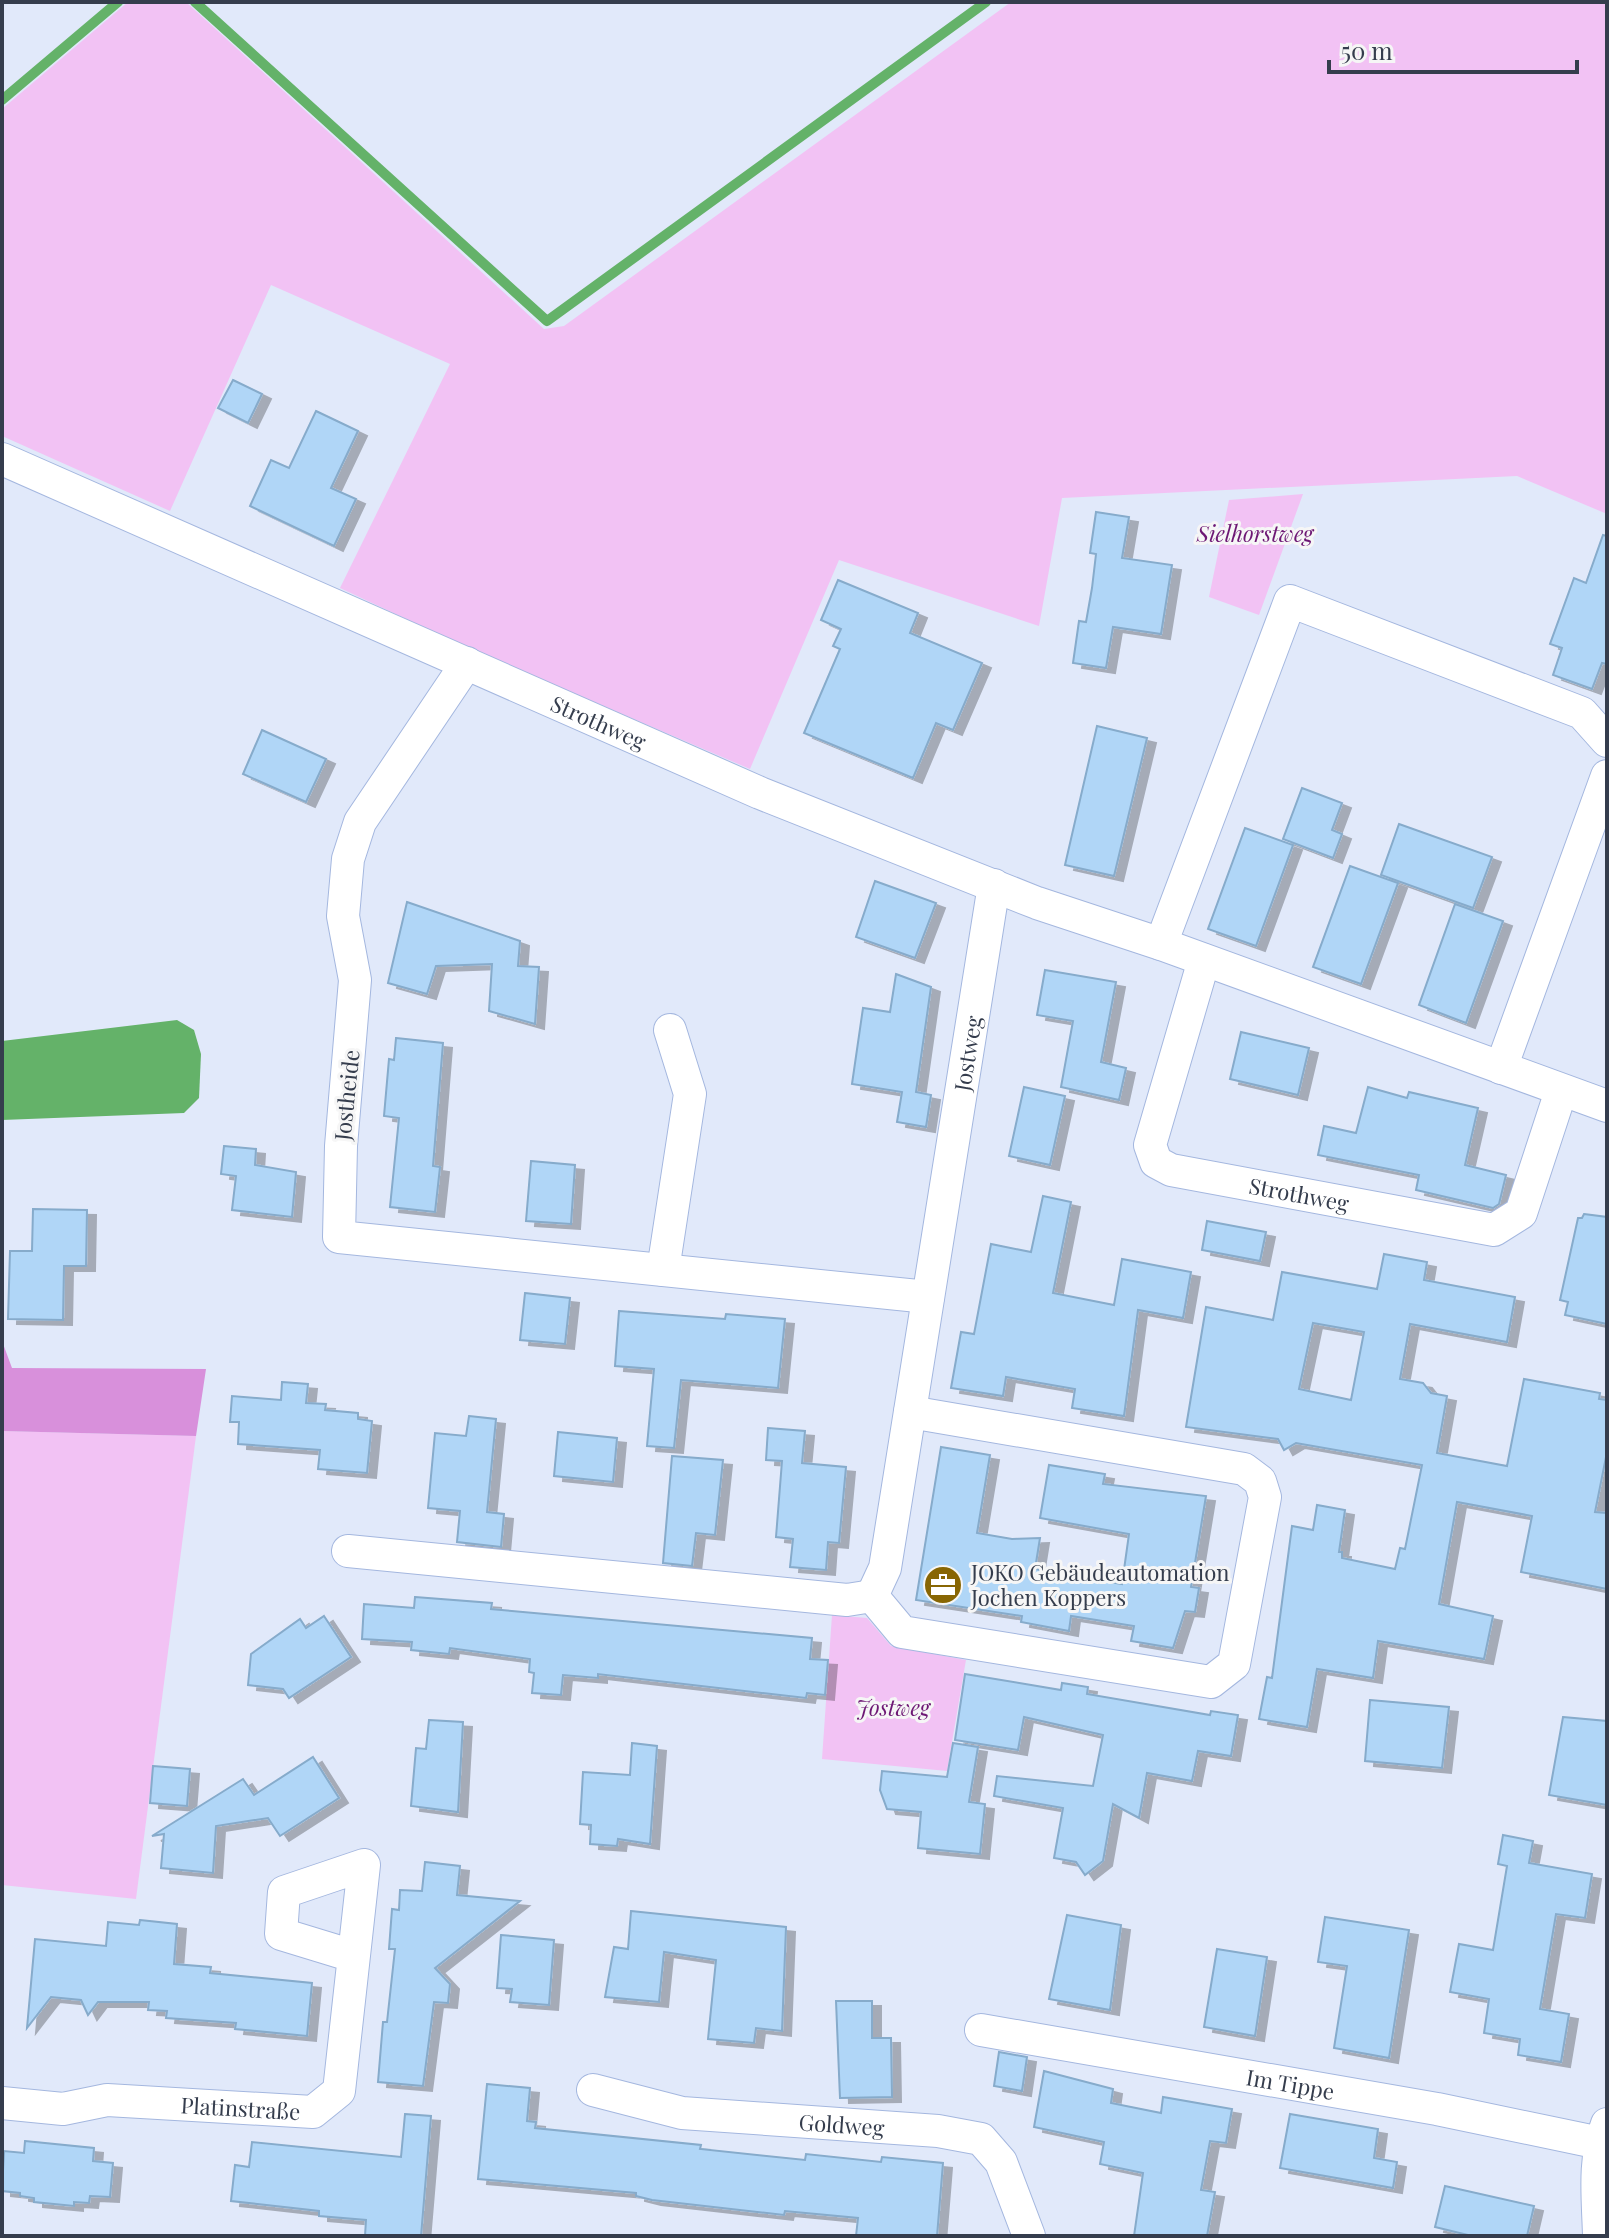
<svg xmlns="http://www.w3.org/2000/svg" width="1609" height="2238" viewBox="0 0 1609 2238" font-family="'Playfair Display',serif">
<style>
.green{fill:#f2c2f4}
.forest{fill:#d890db}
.water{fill:#64b269}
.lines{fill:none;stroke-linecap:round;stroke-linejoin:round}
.stream{stroke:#64b269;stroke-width:10}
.building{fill:#b0d6f7;stroke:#86abcb;stroke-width:2;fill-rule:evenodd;filter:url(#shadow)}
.street-casing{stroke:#a4b7df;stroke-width:34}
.street{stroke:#fff;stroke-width:32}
.labels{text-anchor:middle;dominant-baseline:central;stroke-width:6;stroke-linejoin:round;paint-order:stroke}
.park-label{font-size:22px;font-style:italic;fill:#6d1774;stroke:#f6f6f6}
.street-label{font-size:22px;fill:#353d4d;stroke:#f6f6f6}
.poi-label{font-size:22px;fill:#353d4d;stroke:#f6f6f6;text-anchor:start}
</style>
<defs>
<filter id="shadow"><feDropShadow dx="9" dy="5" stdDeviation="0" flood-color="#0004"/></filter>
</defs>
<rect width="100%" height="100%" fill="#e1e9fa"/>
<!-- green -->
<g class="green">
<path d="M 128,2 L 186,2 L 544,329 L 564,326 L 1011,2 L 1607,2 L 1607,514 L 1517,476 L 1062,498 L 1039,626 L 839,560 L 750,769 L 464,646 L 340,588 L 450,364 L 271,285 L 170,511 L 2,436 L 2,109 Z"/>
<path d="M 1303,494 L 1259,615 L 1209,597 L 1229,500 Z"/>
<path d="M 2,1431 L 196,1436 L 136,1899 L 2,1885 Z"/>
<path d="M 832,1615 L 867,1618 L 891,1646 L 966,1660 L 947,1771 L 822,1759 Z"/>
</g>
<!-- forest -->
<path class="forest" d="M 2,1341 L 12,1368 L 206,1369 L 196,1436 L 2,1431 Z"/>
<!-- water -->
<path class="water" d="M 177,1020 L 194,1030 L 201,1054 L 199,1098 L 184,1113 L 2,1120 L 2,1041 Z"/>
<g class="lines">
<!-- stream -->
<g class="stream">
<path d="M 195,2 L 547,321 L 986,2"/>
<path d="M 2,100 L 118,2"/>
</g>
</g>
<!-- building -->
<g class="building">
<path d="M 233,380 L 262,394 L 248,423 L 218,408 Z"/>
<path d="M 316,411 L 358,431 L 331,488 L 356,499 L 334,546 L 250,506 L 271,460 L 289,468 Z"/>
<path d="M 1096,512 L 1129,517 L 1122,558 L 1172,565 L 1161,634 L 1113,627 L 1106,668 L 1073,663 L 1079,621 L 1086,622 L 1092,588 L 1096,554 L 1090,553 Z"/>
<path d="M 1603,535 L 1607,536 L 1607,664 L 1602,663 L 1592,689 L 1553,675 L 1562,648 L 1550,644 L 1574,578 L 1586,583 Z"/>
<path d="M 838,580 L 918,613 L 910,633 L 982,663 L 953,730 L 936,723 L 913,778 L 804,733 L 840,649 L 833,646 L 841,629 L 821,620 Z"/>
<path d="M 1097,726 L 1147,738 L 1114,876 L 1065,865 Z"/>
<path d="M 262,730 L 326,759 L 306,802 L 243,774 Z"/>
<path d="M 1302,788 L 1342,803 L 1332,830 L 1342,834 L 1333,858 L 1283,839 Z"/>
<path d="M 1399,824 L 1492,857 L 1473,908 L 1381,875 Z"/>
<path d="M 1245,828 L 1293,845 L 1256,946 L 1208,929 Z"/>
<path d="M 1350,866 L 1398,883 L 1361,984 L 1313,967 Z"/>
<path d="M 875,881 L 936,903 L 915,958 L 856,937 Z"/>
<path d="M 407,902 L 520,941 L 518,966 L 539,967 L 535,1024 L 489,1011 L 492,964 L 436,966 L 427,994 L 388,983 Z"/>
<path d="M 1455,904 L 1503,921 L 1466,1023 L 1419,1005 Z"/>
<path d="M 1045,970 L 1116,982 L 1101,1062 L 1126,1068 L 1119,1100 L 1061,1087 L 1073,1021 L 1037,1015 Z"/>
<path d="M 896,974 L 931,987 L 916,1092 L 931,1095 L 926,1127 L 897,1122 L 902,1092 L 852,1084 L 863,1008 L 890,1012 Z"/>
<path d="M 1241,1032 L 1309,1048 L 1298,1095 L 1230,1079 Z"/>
<path d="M 396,1038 L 443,1043 L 433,1166 L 440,1167 L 435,1212 L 390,1207 L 399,1118 L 384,1116 L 389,1059 L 394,1060 Z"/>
<path d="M 1024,1087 L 1065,1096 L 1050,1165 L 1009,1156 Z"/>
<path d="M 1368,1087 L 1407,1098 L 1409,1092 L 1478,1108 L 1465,1165 L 1506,1175 L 1499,1204 L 1493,1208 L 1416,1190 L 1419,1175 L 1318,1155 L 1324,1126 L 1356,1133 Z"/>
<path d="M 224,1146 L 256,1149 L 255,1165 L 296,1172 L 292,1217 L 232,1210 L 236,1176 L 221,1174 Z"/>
<path d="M 531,1161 L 575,1165 L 571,1224 L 526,1221 Z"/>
<path d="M 1043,1196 L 1071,1202 L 1053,1293 L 1114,1305 L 1122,1259 L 1191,1272 L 1183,1318 L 1138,1310 L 1124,1416 L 1072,1408 L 1075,1389 L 1006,1377 L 1003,1396 L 951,1388 L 961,1332 L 974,1334 L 991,1244 L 1031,1252 Z"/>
<path d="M 33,1209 L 87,1210 L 86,1266 L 64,1266 L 63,1320 L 8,1319 L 10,1251 L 32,1251 Z"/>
<path d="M 1584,1214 L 1607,1217 L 1607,1324 L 1565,1315 L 1568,1302 L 1560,1300 L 1578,1218 L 1582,1218 Z"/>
<path d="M 1207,1221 L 1266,1232 L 1260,1261 L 1202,1250 Z"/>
<path d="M 1384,1254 L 1427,1262 L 1424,1280 L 1515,1297 L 1507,1342 L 1410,1324 L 1400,1379 L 1423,1383 L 1431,1393 L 1447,1396 L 1437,1453 L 1507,1466 L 1524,1379 L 1600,1393 L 1599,1399 L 1607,1400 L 1607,1452 L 1595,1512 L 1607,1513 L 1607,1589 L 1521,1572 L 1532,1516 L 1457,1502 L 1439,1604 L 1493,1616 L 1484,1659 L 1378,1641 L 1373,1678 L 1317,1669 L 1307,1727 L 1259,1719 L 1267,1677 L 1272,1678 L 1292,1526 L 1313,1530 L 1317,1505 L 1345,1510 L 1339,1552 L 1342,1552 L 1342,1558 L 1395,1569 L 1400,1548 L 1405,1549 L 1422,1465 L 1296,1443 L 1284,1450 L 1278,1439 L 1186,1427 L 1206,1307 L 1273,1320 L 1282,1272 L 1377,1289 ZM 1313,1323 L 1364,1332 L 1351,1400 L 1299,1389 Z"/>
<path d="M 525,1293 L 570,1298 L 565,1344 L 520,1340 Z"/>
<path d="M 619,1311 L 725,1319 L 726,1314 L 785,1319 L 778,1388 L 681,1380 L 674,1448 L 647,1446 L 654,1369 L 615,1366 Z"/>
<path d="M 282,1382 L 308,1384 L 306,1403 L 326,1404 L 325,1410 L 358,1413 L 358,1419 L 372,1421 L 367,1473 L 318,1469 L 320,1450 L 238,1444 L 239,1422 L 230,1422 L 232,1396 L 281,1400 Z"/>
<path d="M 469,1416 L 496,1419 L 487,1512 L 504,1514 L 501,1547 L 457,1542 L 460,1511 L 428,1508 L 435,1433 L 466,1436 Z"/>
<path d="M 768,1428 L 805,1431 L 802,1463 L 846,1467 L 839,1543 L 828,1542 L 826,1570 L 790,1567 L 793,1539 L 776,1537 L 782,1461 L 766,1460 Z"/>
<path d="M 558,1432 L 617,1438 L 613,1482 L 554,1476 Z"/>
<path d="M 941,1447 L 990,1455 L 977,1533 L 1012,1539 L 1040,1538 L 1035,1569 L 1122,1584 L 1129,1534 L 1040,1518 L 1049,1465 L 1105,1474 L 1103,1484 L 1206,1496 L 1191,1587 L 1199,1588 L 1195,1612 L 1185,1611 L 1173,1648 L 1131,1641 L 1134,1626 L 1071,1616 L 1069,1631 L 1021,1622 L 1022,1616 L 916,1600 Z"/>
<path d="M 672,1456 L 723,1460 L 715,1535 L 696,1533 L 692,1566 L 663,1563 Z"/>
<path d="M 415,1597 L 492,1603 L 491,1609 L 812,1638 L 810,1659 L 828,1660 L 825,1695 L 807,1693 L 806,1698 L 598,1674 L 598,1678 L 563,1675 L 561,1695 L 532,1693 L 534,1673 L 529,1672 L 530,1659 L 450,1648 L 449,1654 L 411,1650 L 412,1642 L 362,1639 L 364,1604 L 414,1608 Z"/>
<path d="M 324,1616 L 351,1657 L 289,1698 L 283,1689 L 248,1685 L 251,1654 L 300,1619 L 306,1628 Z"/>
<path d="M 965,1674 L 1061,1690 L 1062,1683 L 1088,1687 L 1087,1694 L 1210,1715 L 1211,1711 L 1238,1715 L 1231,1756 L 1198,1751 L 1192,1781 L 1147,1773 L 1139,1818 L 1113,1804 L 1103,1861 L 1085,1875 L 1076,1862 L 1054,1858 L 1063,1808 L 994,1796 L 997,1776 L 1093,1786 L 1103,1735 L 1024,1717 L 1018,1750 L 955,1740 Z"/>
<path d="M 1370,1700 L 1449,1707 L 1442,1768 L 1365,1761 Z"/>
<path d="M 1563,1717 L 1607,1721 L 1607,1805 L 1549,1795 Z"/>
<path d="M 429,1720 L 463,1722 L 458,1812 L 411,1806 L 416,1748 L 426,1749 Z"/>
<path d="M 632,1743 L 657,1746 L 650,1844 L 618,1839 L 617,1846 L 590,1844 L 591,1825 L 580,1824 L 583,1772 L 630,1775 Z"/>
<path d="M 953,1743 L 978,1747 L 969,1802 L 985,1804 L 980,1854 L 918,1848 L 921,1812 L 887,1809 L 880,1790 L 882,1771 L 947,1777 Z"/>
<path d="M 313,1757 L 339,1798 L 280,1836 L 268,1818 L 216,1826 L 213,1873 L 161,1868 L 164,1834 L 152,1836 L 243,1779 L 254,1795 Z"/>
<path d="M 153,1766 L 190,1769 L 187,1806 L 150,1803 Z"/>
<path d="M 1503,1835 L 1533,1841 L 1529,1863 L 1592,1874 L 1585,1918 L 1556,1914 L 1540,2009 L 1569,2014 L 1561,2062 L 1518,2055 L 1520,2039 L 1484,2033 L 1489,1999 L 1450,1992 L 1459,1944 L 1493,1950 L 1507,1866 L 1498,1864 Z"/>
<path d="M 425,1862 L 460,1866 L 457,1895 L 520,1901 L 435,1968 L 450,1984 L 448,2003 L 434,2002 L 423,2086 L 378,2082 L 383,2022 L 387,2022 L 395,1949 L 389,1949 L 392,1909 L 399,1910 L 400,1890 L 422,1891 Z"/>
<path d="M 631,1911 L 786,1927 L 782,2031 L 756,2028 L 754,2043 L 708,2039 L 716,1960 L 664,1952 L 659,2002 L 605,1997 L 614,1947 L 628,1949 Z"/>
<path d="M 1067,1915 L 1121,1925 L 1110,2010 L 1049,1999 Z"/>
<path d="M 1325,1917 L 1409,1930 L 1389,2058 L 1334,2048 L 1347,1966 L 1318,1962 Z"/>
<path d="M 140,1920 L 177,1924 L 174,1964 L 211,1967 L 210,1973 L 312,1983 L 307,2036 L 235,2029 L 236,2023 L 166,2018 L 167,2011 L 148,2010 L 149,2002 L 98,2002 L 88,2015 L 81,2000 L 51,1997 L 27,2028 L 35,1939 L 106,1946 L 108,1922 L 139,1925 Z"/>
<path d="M 501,1935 L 554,1940 L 549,2005 L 510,2002 L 512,1989 L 497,1988 Z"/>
<path d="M 1217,1949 L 1267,1957 L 1255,2036 L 1204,2027 Z"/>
<path d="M 836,2001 L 872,2001 L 872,2038 L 891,2038 L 892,2097 L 840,2098 Z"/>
<path d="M 999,2052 L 1027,2057 L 1022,2091 L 994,2086 Z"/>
<path d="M 1044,2071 L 1113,2089 L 1111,2103 L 1161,2113 L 1163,2097 L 1232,2109 L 1226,2143 L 1210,2141 L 1201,2190 L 1215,2192 L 1207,2236 L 1134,2236 L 1143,2173 L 1100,2164 L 1104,2142 L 1034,2127 Z"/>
<path d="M 487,2084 L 530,2088 L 527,2121 L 536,2122 L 535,2128 L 701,2145 L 700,2149 L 805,2160 L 806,2154 L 881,2162 L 882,2157 L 943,2163 L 937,2236 L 856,2236 L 858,2218 L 785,2211 L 784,2215 L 652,2200 L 636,2196 L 636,2193 L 478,2179 Z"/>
<path d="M 405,2114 L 431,2116 L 421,2236 L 365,2236 L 366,2220 L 319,2216 L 319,2211 L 231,2201 L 235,2165 L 249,2167 L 252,2142 L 401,2157 Z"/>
<path d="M 1290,2114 L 1378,2129 L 1374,2158 L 1397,2162 L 1393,2188 L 1280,2168 Z"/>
<path d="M 25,2141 L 94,2148 L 93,2161 L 113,2163 L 110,2197 L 90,2196 L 89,2203 L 74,2202 L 74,2206 L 34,2202 L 34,2198 L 20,2196 L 20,2193 L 2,2191 L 4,2151 L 24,2153 Z"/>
<path d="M 1445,2186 L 1534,2206 L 1527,2236 L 1472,2236 L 1435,2227 Z"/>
</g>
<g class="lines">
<defs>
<g id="street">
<path id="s1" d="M 2,459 L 760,793 L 1037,903 L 1161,944 L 1607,1106"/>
<path d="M 467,663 L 360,822 L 348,859 L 343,916 L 355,980 L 341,1146 L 339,1237 L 928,1297"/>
<path d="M 1161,944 L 1290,601 L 1582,713 L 1607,741"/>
<path id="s2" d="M 1204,960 L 1150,1145 L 1156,1162 L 1171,1170 L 1494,1230 L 1521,1213 L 1561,1091"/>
<path d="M 1501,1068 L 1607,776"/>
<path d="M 663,1270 L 690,1094 L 670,1030"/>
<path d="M 348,1551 L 847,1600 L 872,1596 L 902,1632 L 1211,1682 L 1234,1664 L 1265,1497 L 1260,1481 L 1244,1469 L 910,1412"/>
<path id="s3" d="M 872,1596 L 885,1568 L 994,885"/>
<path id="s4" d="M 981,2030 L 1437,2109 L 1600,2143"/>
<path id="s5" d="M 593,2090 L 682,2113 L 938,2131 L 981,2139 L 1001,2162 L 1029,2236"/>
<path id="s6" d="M 2,2103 L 63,2109 L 107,2100 L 313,2112 L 339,2091 L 364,1865 L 284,1892 L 281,1934 L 353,1956"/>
<path d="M 1599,2236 C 1598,2198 1593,2160 1607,2124"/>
</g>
</defs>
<!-- street casing -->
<use href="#street" class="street-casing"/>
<!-- street -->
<use href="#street" class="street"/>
</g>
<!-- icons -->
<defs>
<symbol id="office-disc" viewBox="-11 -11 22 22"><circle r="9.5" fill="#886603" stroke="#f6f6f6"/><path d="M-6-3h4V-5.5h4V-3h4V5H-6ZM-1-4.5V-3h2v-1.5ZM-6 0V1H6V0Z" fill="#fff"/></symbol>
</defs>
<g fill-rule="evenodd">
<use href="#office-disc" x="921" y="1563" width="44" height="44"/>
</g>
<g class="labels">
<!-- park labels -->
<g class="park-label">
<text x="1255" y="533">Sielhorstweg</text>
<text x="893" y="1707">Jostweg</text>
</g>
<!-- street labels -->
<g class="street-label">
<text stroke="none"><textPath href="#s1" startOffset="652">Strothweg</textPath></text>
<text stroke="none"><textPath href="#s3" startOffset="552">Jostweg</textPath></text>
<text transform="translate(346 1095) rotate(-84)">Jostheide</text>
<text stroke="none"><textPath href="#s2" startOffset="358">Strothweg</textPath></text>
<text stroke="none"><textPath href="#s4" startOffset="314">Im Tippe</textPath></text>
<text stroke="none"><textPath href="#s6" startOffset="240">Platinstraße</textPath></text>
<text stroke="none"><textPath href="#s5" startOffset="252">Goldweg</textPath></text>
</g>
<!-- poi labels -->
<g class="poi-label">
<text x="971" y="1572">JOKO Gebäudeautomation<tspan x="971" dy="25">Jochen Koppers</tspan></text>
</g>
</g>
<!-- border -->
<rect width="1609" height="2238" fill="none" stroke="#353d4d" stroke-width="8"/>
<!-- scale -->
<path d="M1329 60v12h248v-12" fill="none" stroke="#353d4d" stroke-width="4"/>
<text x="1341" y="60" font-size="24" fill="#353d4d" stroke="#f6f6f6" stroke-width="6" paint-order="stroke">50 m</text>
</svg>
